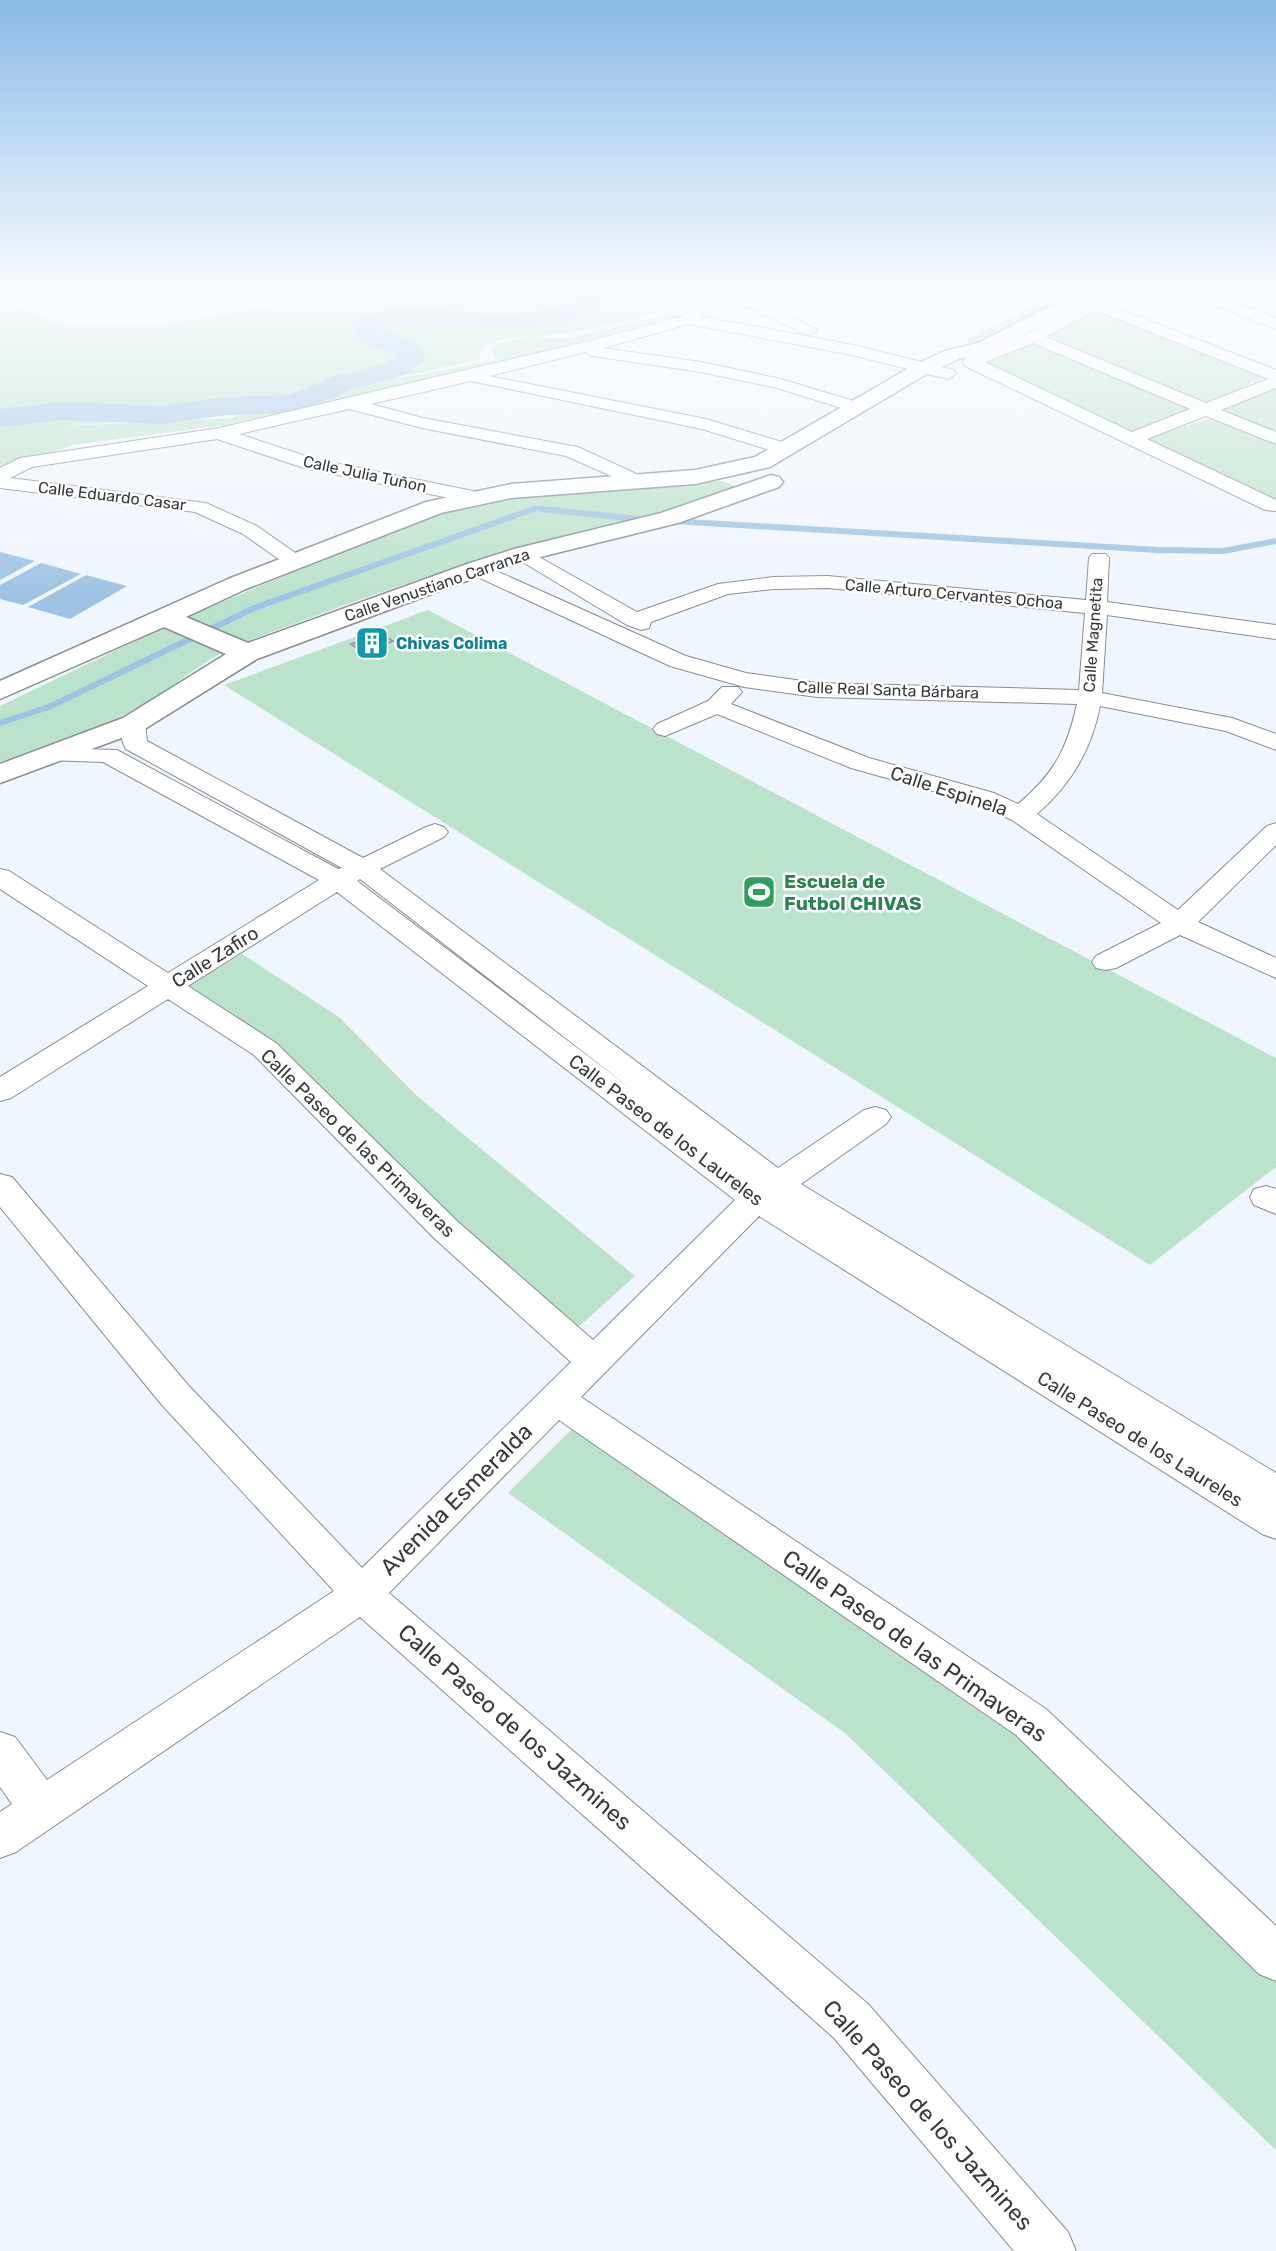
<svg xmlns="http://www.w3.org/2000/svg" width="1276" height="2251" viewBox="0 0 1276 2251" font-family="Rubik,sans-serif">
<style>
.green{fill:#bbe2ca}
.water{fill:#9dc3e3}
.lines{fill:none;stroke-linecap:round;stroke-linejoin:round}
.stream-far1{stroke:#9dc3e3;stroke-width:4.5}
.stream{stroke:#9dc3e3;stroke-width:6}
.river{fill:#9dc3e3;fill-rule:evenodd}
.building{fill:#c7c8d0;stroke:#9a9ba3;stroke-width:2}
.minor-casing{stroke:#888d93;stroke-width:2}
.tertiary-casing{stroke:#888d93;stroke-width:3}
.minor{fill:#fff;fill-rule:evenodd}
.tertiary{fill:#fff;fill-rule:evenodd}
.labels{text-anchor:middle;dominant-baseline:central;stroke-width:5;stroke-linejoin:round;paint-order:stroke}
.far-street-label{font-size:16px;fill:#37393b;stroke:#fff}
.far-culture-label{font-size:16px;font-weight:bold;fill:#0d838f;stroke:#fff;text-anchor:start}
.street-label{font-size:19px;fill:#37393b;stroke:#fff}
.leisure-label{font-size:19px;font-weight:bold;fill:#27864d;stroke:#fff;text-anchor:start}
.near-street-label{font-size:23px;fill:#37393b;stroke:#fff}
</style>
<rect width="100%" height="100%" fill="#f0f6fd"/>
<!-- green -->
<g class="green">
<path d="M 545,286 L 667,286 L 655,314 C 623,320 590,331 558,334 C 526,338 508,332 479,350 L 481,359 L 414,374 L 328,385 L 288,400 L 226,414 L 63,426 L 231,418 L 257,409 L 296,406 L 350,384 L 427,374 L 497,359 L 491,351 L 500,343 L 531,336 L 564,339 L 665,315 L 690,286 L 702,286 L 676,316 L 502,362 L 224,425 L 73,445 L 0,471 L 0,300 L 62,325 L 161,325 L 321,297 L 401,291 L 495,296 Z"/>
<path d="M 1072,286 L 1095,286 L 981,344 L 964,341 Z"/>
<path d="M 1092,309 L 1262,378 L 1206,405 L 1046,338 Z"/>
<path d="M 1032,342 L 1195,410 L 1133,435 L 982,363 Z"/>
<path d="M 1276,387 L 1276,433 L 1220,410 Z"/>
<path d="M 1211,418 L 1276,443 L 1276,500 L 1146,439 Z"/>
<path d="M 721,481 L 735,486 C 671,520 596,527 527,546 C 430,573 335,608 241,644 C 211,655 187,676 160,694 C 111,726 56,746 0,762 L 0,706 L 177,621 L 409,523 L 466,506 L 524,495 Z"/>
<path d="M 428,610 L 1276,1058 L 1276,1167 L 1150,1265 L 224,685 Z"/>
<path d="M 242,954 L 339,1017 L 416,1095 L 635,1276 L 573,1332 L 186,987 Z"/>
<path d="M 576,1425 L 1029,1739 L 1276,1981 L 1276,2150 L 845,1733 L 508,1493 Z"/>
</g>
<!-- water -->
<g class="water">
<path d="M 0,552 L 35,561 L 0,580 Z"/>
<path d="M 41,563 L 81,574 L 23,605 L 0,599 L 0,585 Z"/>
<path d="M 86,575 L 127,586 L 70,619 L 28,607 Z"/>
</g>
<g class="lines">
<!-- stream-far1 -->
<path class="stream-far1" d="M 530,510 L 536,508 L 557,510"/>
<!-- stream -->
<g class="stream">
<path d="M 541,509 L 648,520"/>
<path d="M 673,521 L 1158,550 L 1223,551 L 1276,541"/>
<path d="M 0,723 L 49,707 L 254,608 L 534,509"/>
</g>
<!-- river -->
<path class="river" d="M 587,286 L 614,286 C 562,360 451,310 380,329 L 417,343 L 426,359 L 406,375 L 353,389 L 295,413 L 227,415 L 162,424 L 63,420 L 0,427 L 0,409 L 63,402 L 162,406 L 227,397 L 290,395 L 333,377 L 386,363 L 397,356 L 358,340 L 353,324 L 357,318 C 372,315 388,308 404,308 C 458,306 547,332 587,286 Z"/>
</g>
<!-- building -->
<path class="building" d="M 381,634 L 393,641 L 363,652 L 351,644 Z"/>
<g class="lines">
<defs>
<g id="minor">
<path d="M 707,286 L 727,286 L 817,330 L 809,335 L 803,333 L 717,293 L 699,316 L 853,345 L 954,370 L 956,374 L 948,379 L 852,355 L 689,324 L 603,348 L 701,362 L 781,379 L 860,403 L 863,407 L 854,412 L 777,388 L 701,372 L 592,356 L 585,352 L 489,376 L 706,419 L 792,445 L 795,449 L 786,455 L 702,429 L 471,381 L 371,404 L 423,418 L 578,447 L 643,477 L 645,481 L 636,487 L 566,456 L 422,428 L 349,409 L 239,434 L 315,459 L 473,491 L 483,497 L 473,503 L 304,468 L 217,439 L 32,467 L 10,478 L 206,503 L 257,526 L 301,557 L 304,561 L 301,565 L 287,565 L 243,534 L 195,512 L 0,488 L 0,468 L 20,458 L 219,428 L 593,340 L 683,316 Z"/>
<path d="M 1117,286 L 1136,286 L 1106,304 L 1276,370 L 1276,388 L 1221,410 L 1276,432 L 1276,444 L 1206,416 L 1147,439 L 1276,500 L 1276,511 L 1265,510 L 965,366 L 963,362 L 965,358 L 1027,334 ZM 1095,310 L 1268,379 L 1206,403 L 1046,337 ZM 1033,343 L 1190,409 L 1132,432 L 985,362 Z"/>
<path d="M 1171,286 L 1192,286 L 1276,318 L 1276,329 L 1174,289 Z"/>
<path d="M 523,548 L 637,612 L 718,584 L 774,577 L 828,576 L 1086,600 L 1089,558 L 1092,554 L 1106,554 L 1109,558 L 1107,602 L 1276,625 L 1276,639 L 1107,615 L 1102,693 L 1232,718 L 1276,734 L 1276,750 L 1226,731 L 1100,706 C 1091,751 1071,784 1037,814 L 1178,910 L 1267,826 L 1276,823 L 1276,845 L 1198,922 L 1276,958 L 1276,978 L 1180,935 L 1116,968 L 1106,970 L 1096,968 L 1092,962 L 1096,956 L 1161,923 L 1012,820 L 976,803 L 851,768 L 717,714 L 665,736 L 657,734 L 653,729 L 657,724 L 708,701 L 722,687 L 738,687 L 742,692 L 731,704 L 869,758 L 994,793 L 1018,804 C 1054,774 1067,749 1077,704 L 817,697 L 744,687 L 670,666 L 469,573 L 466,569 L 469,565 L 483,565 L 686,656 L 746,673 L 817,683 L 1079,690 L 1085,613 L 828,588 L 774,589 L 728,594 L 651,622 L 649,628 L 641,630 L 627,625 L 516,558 L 513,554 L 516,550 Z"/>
<path d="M 133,717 L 141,719 L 145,724 L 147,741 L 363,858 L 426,827 L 435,824 L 444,827 L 448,832 L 444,837 L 380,869 L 778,1168 L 864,1110 L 875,1107 L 886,1110 L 891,1117 L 886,1124 L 801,1184 L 1276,1473 L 1276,1539 L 1262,1534 L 759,1216 L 581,1397 L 1046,1709 L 1276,1926 L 1276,1981 L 1259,1974 L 1016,1735 L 559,1420 L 389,1593 L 868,2004 L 1068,2232 L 1076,2251 L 1014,2251 L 834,2038 L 360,1617 L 16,1852 L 0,1858 L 0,1812 L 12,1804 L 0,1787 L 0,1732 L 15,1737 L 47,1780 L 334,1591 L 162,1405 L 0,1207 L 0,1174 L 12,1177 L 188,1385 L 362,1568 L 571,1362 L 434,1238 L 254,1055 L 168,999 L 11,1098 L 0,1101 L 0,1077 L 148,986 L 0,889 L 0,869 L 9,871 L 168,973 L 319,880 L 103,762 L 46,760 L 43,755 L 46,750 L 55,748 L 117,750 L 338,869 L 342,868 L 126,749 C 121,741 119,727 125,719 ZM 360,879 L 634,1091 L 357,881 ZM 337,892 L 735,1200 L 593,1340 L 458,1222 L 276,1043 L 188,986 Z"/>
<path d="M 1266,1186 L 1276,1189 L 1276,1214 L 1254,1205 L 1250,1197 L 1254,1189 Z"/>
</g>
<path id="tertiary" d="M 1090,286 L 1113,286 L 1111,290 L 992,351 L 959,359 L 930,372 L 770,467 L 695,484 L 511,498 L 441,513 L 246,589 L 186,617 L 248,643 L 467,564 L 514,549 L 661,513 L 771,475 L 779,477 L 783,482 L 779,487 L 678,523 L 532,559 L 485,574 L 257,659 L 143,730 L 0,783 L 0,764 L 123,718 L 226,654 L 164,627 L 0,699 L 0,681 L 228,579 L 426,502 L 511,484 L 695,470 L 755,457 L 916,364 L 945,351 L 978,343 Z"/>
</defs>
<!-- minor casing -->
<use href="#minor" class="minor-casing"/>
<!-- tertiary casing -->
<use href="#tertiary" class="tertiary-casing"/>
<!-- minor -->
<use href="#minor" class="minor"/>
<!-- tertiary -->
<use href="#tertiary" class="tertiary"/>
</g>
<!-- sky -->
<linearGradient id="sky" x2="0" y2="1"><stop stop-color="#8abae6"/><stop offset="0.48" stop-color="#f8fbfe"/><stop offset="1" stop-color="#f8fbfe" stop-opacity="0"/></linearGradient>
<rect width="1276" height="601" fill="url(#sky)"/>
<!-- icons -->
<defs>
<symbol id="building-square" viewBox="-11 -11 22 22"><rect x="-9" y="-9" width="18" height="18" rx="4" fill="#0f9aa8" stroke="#fff"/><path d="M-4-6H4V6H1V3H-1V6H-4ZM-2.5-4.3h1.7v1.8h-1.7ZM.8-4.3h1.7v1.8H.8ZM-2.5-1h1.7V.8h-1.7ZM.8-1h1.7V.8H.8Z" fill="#fff"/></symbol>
<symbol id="stadium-square" viewBox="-11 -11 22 22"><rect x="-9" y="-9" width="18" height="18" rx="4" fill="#2e9e5b" stroke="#fff"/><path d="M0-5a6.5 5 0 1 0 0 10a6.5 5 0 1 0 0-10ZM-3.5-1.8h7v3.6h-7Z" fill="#fff"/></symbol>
</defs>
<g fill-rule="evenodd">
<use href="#building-square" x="353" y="624" width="38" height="38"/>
<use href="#stadium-square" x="740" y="873" width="38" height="38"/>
</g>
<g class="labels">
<!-- far-street labels -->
<g class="far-street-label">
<text transform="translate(365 474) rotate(12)">Calle Julia Tuñon</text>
<text transform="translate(112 496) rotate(7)">Calle Eduardo Casar</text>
<text transform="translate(437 585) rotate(-19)">Calle Venustiano Carranza</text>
<text transform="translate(954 594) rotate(5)">Calle Arturo Cervantes Ochoa</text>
<text transform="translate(1093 635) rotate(-86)">Calle Magnetita</text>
<text transform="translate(888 690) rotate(2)">Calle Real Santa Bárbara</text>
</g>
<!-- far-culture labels -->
<g class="far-culture-label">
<text x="396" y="643">Chivas Colima</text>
</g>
<!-- street labels -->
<g class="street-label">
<text transform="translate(949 791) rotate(18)">Calle Espinela</text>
<text transform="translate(215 957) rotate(-32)">Calle Zafiro</text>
<text transform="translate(666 1130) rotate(37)">Calle Paseo de los Laureles</text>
<text transform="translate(358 1143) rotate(44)">Calle Paseo de las Primaveras</text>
<text transform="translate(1140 1439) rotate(32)">Calle Paseo de los Laureles</text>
</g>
<!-- leisure labels -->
<g class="leisure-label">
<text x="784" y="881">Escuela de<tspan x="784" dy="22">Futbol CHIVAS</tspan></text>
</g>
<!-- near-street labels -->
<g class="near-street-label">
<text transform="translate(456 1499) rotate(-45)">Avenida Esmeralda</text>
<text transform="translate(915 1646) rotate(35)">Calle Paseo de las Primaveras</text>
<text transform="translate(515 1727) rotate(41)">Calle Paseo de los Jazmines</text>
<text transform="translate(928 2115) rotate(48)">Calle Paseo de los Jazmines</text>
</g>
</g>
</svg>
